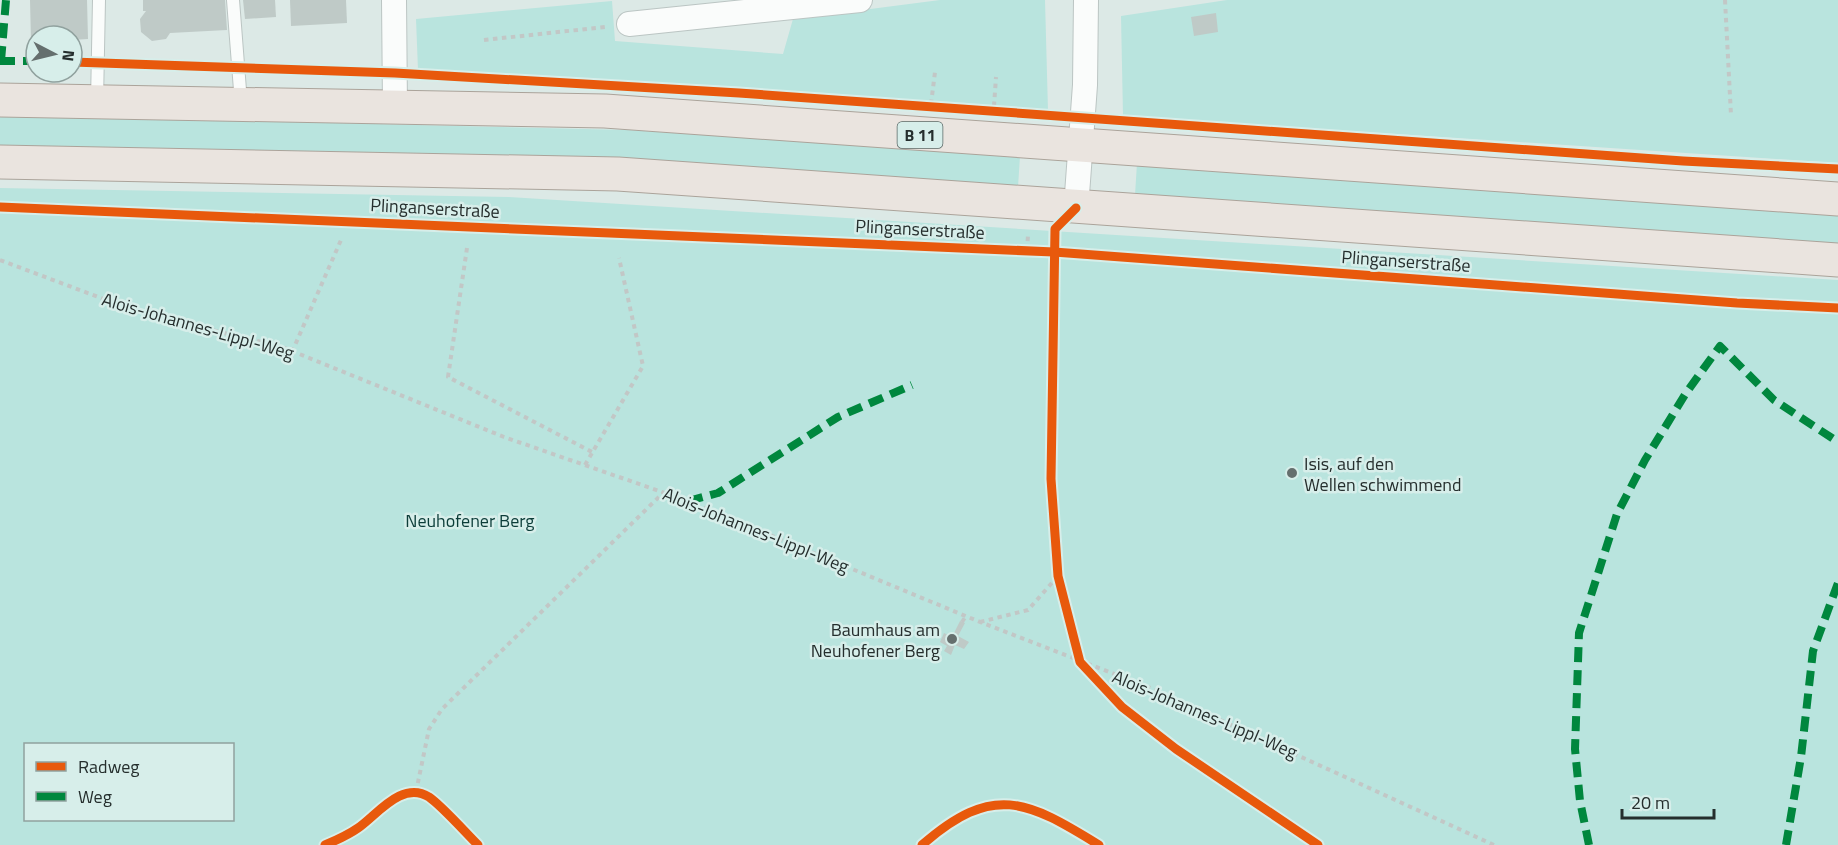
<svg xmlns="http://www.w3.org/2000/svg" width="1838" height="845" viewBox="0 0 1838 845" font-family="'Titillium Web',sans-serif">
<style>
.green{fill:#b9e4de;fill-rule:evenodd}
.building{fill:#bfcac7}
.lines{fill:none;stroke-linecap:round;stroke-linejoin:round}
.service-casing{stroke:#bbc5c3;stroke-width:14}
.minor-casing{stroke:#bbc5c3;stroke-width:26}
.primary-casing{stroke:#aba39a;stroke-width:35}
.path{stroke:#c2c7c6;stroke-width:4;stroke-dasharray:4.5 4.5;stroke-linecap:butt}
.service{stroke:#fafcfb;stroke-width:12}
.minor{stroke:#fafcfb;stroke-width:24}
.primary{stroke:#eae4df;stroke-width:33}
.quiet{stroke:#00873e;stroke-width:8;stroke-dasharray:15 8;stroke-linecap:butt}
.cycleway-casing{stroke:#d7eeea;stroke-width:13}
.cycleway{stroke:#e8590c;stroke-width:9}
.poi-dot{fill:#656f6e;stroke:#d7eeea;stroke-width:2}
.labels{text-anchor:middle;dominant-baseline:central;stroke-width:5;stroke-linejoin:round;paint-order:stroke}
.shield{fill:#d7eeea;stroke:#5a6866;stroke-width:1.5}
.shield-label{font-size:16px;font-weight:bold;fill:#252e2d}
.street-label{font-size:18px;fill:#252e2d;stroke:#d7eeea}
.poi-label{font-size:18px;fill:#252e2d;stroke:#d7eeea;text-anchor:start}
.park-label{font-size:18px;fill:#0c3d39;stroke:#d7eeea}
</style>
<rect width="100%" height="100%" fill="#dce9e6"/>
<!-- green -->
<g class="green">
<path d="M 940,0 L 1045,0 L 1048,111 L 739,87 L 418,70 L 416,19 L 612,1 L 615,41 L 783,54 L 793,19 Z"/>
<path d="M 1227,0 L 1838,0 L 1838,163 L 1123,116 L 1121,16 Z"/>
<path d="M 0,115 L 628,130 L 1020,156 L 1018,187 L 627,160 L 0,145 Z"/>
<path d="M 1137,163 L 1838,212 L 1838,244 L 1135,195 Z"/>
<path d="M 0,188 L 509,197 L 1838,280 L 1838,845 L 0,845 ZM 26,744 L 232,744 L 232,820 L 26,820 Z"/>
</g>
<!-- building -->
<g class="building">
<path d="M 30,0 L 87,0 L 88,39 L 72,40 L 72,36 L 36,36 L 36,41 L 31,41 Z"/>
<path d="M 143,0 L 225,0 L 227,30 L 170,33 L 166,39 L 152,41 L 141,32 L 140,19 L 146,11 L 143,11 Z"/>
<path d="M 243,0 L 275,0 L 276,17 L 245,19 Z"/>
<path d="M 290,0 L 346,0 L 347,23 L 291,26 Z"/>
<path d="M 1216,13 L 1218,32 L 1194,36 L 1191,17 Z"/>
<path d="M 960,621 L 965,623 L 958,636 L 969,642 L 964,649 L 955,645 L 951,655 L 944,651 L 947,646 L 940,642 L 944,633 L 952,637 Z"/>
</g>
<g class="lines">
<defs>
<g id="service">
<path d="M 233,0 L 241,103"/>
<path d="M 97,101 L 99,0"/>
</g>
<g id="minor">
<path d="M 394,0 L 395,106"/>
<path d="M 629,24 L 860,0"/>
<path d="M 1076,208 L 1085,85 L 1086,0"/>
</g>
<g id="primary">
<path d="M 0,100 L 605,111 L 1838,199"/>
<path d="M 0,162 L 618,174 L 1838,260"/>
</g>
</defs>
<!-- service casing -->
<use href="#service" class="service-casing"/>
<!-- minor casing -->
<use href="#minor" class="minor-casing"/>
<!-- primary casing -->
<use href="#primary" class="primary-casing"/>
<!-- path -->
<g class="path">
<path d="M 1725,0 L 1731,115"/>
<path d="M 484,40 L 605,27"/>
<path d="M 931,104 L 935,72"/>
<path d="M 994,106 L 996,77"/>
<path d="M 467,248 L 448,377 L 594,453"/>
<path d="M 1027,250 L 1028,235"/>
<path d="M 0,260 L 138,312 L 282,347 L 504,437 L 688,501 L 980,622 L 1148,687 L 1494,845"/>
<path d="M 292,352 L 341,240"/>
<path d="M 585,465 L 643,366 L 619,258"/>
<path d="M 962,622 L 966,616"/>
<path d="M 980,622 L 1028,610 L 1058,576"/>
<path d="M 416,792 L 429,729 L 442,709 L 664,492"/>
<path d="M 339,840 L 340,845"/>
</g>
<!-- service -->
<use href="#service" class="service"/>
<!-- minor -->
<use href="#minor" class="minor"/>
<!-- primary -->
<use href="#primary" class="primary"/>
<!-- quiet -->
<g class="quiet">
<path d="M 0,61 L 36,61"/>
<path d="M 1,61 L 6,0"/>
<path d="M 688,501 L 718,493 L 838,417 L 912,385"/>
<path d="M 1589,845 L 1580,801 L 1575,749 L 1579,633 L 1617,514 L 1645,460 L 1686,393 L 1720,346 L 1774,400 L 1838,442"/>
<path d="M 1786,845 L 1801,757 L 1813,651 L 1838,583"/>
</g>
<defs>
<g id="cycleway">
<path d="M 72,62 L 395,73 L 739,93 L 1683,161 L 1838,169"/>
<path d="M 0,207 L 1054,252 L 1737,303 L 1838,308"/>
<path d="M 1076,208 L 1055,229 L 1051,479 L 1058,576 L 1080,662 L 1122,707 L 1176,749 L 1318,845"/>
<path d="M 325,845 C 337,840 348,835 358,828 C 377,815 402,780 429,797 C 442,806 465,832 478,845"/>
<path d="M 922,845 C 993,783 1026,800 1099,845"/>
</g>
</defs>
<!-- cycleway casing -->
<use href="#cycleway" class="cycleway-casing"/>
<!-- cycleway -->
<use href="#cycleway" class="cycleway"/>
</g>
<!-- markers -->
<g class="poi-dot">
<circle cx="1292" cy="473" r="6"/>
<circle cx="952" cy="639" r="6"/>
</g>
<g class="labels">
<!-- shield labels -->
<rect class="shield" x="897.5" y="122" width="45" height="26" rx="4.5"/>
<g class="shield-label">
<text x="920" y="135">B 11</text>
</g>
<!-- street labels -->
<g class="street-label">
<text transform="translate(435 208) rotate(3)">Plinganserstraße</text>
<text transform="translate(920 229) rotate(3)">Plinganserstraße</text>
<text transform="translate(1406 261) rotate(4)">Plinganserstraße</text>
<text transform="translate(198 326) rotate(16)">Alois-Johannes-Lippl-Weg</text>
<text transform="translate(756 530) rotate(22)">Alois-Johannes-Lippl-Weg</text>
<text transform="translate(1205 714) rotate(23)">Alois-Johannes-Lippl-Weg</text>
</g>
<!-- poi labels -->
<g class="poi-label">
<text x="1304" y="463">Isis, auf den<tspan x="1304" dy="21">Wellen schwimmend</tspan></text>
<text x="940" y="629" text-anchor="end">Baumhaus am<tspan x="940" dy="21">Neuhofener Berg</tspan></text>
</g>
<!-- park labels -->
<g class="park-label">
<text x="470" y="520">Neuhofener Berg</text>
</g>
</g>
<!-- legend -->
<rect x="24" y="743" width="210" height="78" fill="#d7eeea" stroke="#90a19e" stroke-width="1.5"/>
<rect x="36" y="762" width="30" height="9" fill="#e8590c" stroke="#90a19e" stroke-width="1.5"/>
<text x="78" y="773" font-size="18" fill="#252e2d">Radweg</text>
<rect x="36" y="792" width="30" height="9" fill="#00873e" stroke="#90a19e" stroke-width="1.5"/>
<text x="78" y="803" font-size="18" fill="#252e2d">Weg</text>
<!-- north arrow -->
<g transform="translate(54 54) rotate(97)"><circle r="28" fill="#d7eeea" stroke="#90a19e" stroke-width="1.5"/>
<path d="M0-4.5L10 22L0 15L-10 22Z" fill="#656f6e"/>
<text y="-9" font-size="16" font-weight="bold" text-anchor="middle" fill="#252e2d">N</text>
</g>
<!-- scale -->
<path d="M1622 809v9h92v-9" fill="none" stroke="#252e2d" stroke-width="3"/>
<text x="1631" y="809" font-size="18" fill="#252e2d" stroke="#d7eeea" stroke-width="4.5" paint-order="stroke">20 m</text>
</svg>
